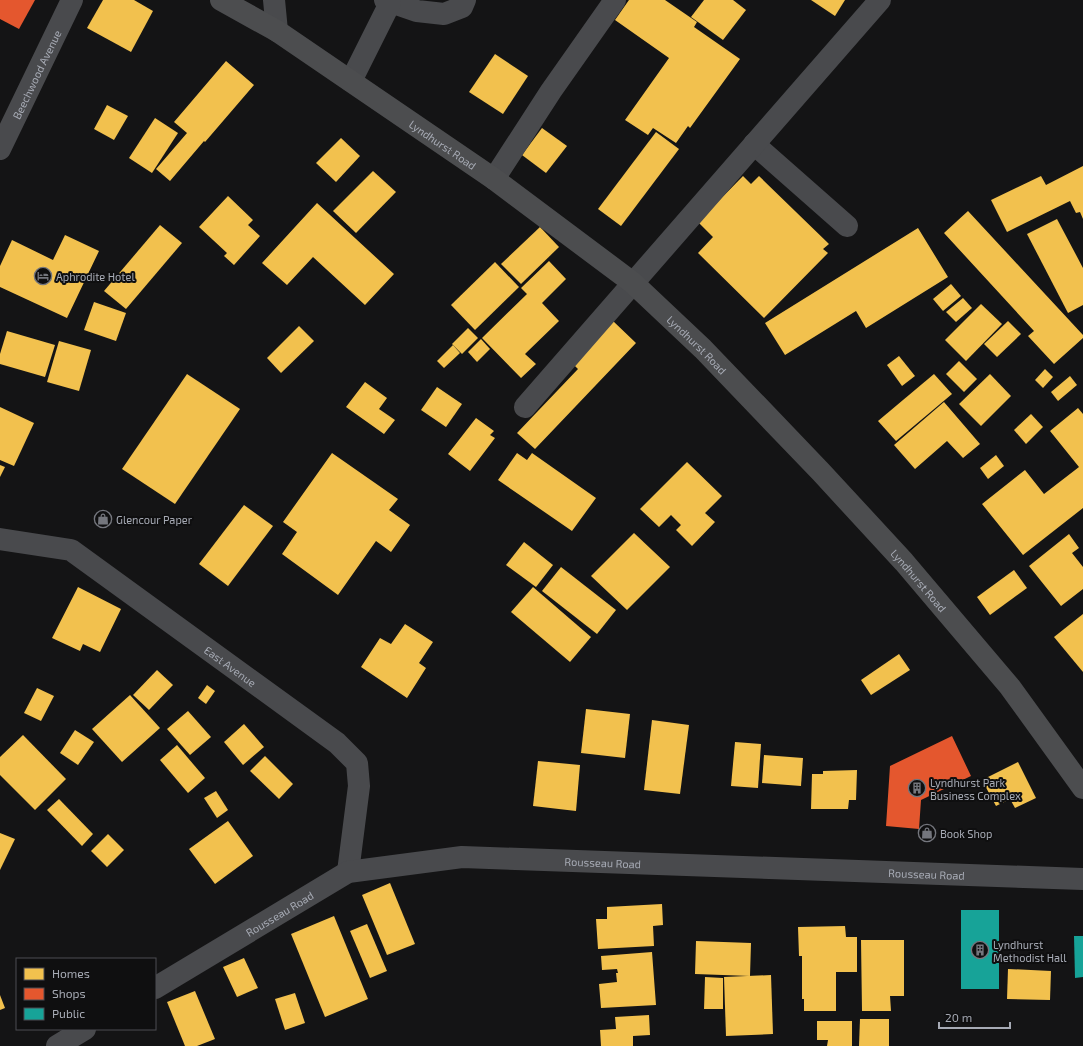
<svg xmlns="http://www.w3.org/2000/svg" width="1083" height="1046" viewBox="0 0 1083 1046" font-family="'Exo 2',sans-serif">
<style>
.homes{fill:#f2c14e}
.shops{fill:#e4572e}
.public{fill:#17a398}
.lines{fill:none;stroke-linecap:round;stroke-linejoin:round}
.minor{stroke:#494a4d;stroke-width:22}
.major{stroke:#4c4d4f;stroke-width:22}
.labels{text-anchor:middle;dominant-baseline:central;stroke-width:4;stroke-linejoin:round;paint-order:stroke}
.street-label{font-size:11px;fill:#a7abb5;stroke:#0f0f10}
.poi-label{font-size:11px;fill:#a7abb5;stroke:#0f0f10;text-anchor:start}
</style>
<rect width="100%" height="100%" fill="#141415"/>
<!-- homes -->
<g class="homes">
<path d="M 103,0 L 134,0 L 153,11 L 131,52 L 87,28 Z"/>
<path d="M 629,0 L 665,0 L 697,22 L 694,27 L 740,59 L 690,128 L 688,126 L 676,143 L 653,128 L 648,135 L 625,120 L 669,58 L 615,20 Z"/>
<path d="M 704,0 L 733,0 L 746,10 L 723,40 L 691,17 Z"/>
<path d="M 811,0 L 845,0 L 835,16 Z"/>
<path d="M 495,54 L 528,76 L 503,114 L 469,92 Z"/>
<path d="M 226,61 L 254,85 L 205,142 L 204,141 L 170,181 L 156,169 L 187,133 L 174,122 Z"/>
<path d="M 107,105 L 128,116 L 114,140 L 94,129 Z"/>
<path d="M 155,118 L 178,133 L 152,173 L 129,158 Z"/>
<path d="M 542,128 L 567,146 L 546,173 L 522,155 Z"/>
<path d="M 656,132 L 679,149 L 621,226 L 598,209 Z"/>
<path d="M 341,138 L 360,156 L 336,182 L 316,163 Z"/>
<path d="M 1083,166 L 1083,219 L 1080,212 L 1076,213 L 1070,201 L 1007,232 L 991,200 L 1041,176 L 1046,185 Z"/>
<path d="M 373,171 L 396,192 L 356,233 L 333,211 Z"/>
<path d="M 743,176 L 751,184 L 759,176 L 829,244 L 823,249 L 828,253 L 764,318 L 698,253 L 713,237 L 698,222 Z"/>
<path d="M 228,196 L 253,220 L 248,225 L 260,236 L 234,265 L 224,256 L 227,253 L 199,227 Z"/>
<path d="M 317,203 L 394,274 L 365,305 L 313,257 L 287,285 L 262,263 Z"/>
<path d="M 968,211 L 1083,335 L 1083,338 L 1054,364 L 1028,336 L 1034,331 L 944,233 Z"/>
<path d="M 1057,219 L 1083,268 L 1083,305 L 1068,313 L 1027,234 Z"/>
<path d="M 160,225 L 182,243 L 126,309 L 104,291 Z"/>
<path d="M 540,227 L 559,247 L 521,284 L 501,264 Z"/>
<path d="M 918,228 L 948,277 L 866,328 L 856,311 L 785,355 L 765,323 Z"/>
<path d="M 65,235 L 99,251 L 67,318 L 0,287 L 0,266 L 12,240 L 53,260 Z"/>
<path d="M 549,261 L 566,279 L 542,303 L 559,321 L 525,354 L 536,364 L 521,378 L 482,338 L 527,294 L 521,288 Z"/>
<path d="M 495,262 L 519,287 L 475,330 L 451,305 Z"/>
<path d="M 951,284 L 961,296 L 943,311 L 933,299 Z"/>
<path d="M 963,298 L 972,308 L 956,322 L 946,312 Z"/>
<path d="M 94,302 L 126,313 L 116,341 L 84,330 Z"/>
<path d="M 981,304 L 1002,324 L 966,361 L 945,340 Z"/>
<path d="M 613,321 L 636,343 L 535,449 L 517,433 L 578,369 L 572,363 Z"/>
<path d="M 1008,321 L 1021,334 L 997,357 L 984,344 Z"/>
<path d="M 299,326 L 314,341 L 281,373 L 267,358 Z"/>
<path d="M 468,328 L 478,338 L 462,354 L 452,344 Z"/>
<path d="M 7,331 L 55,345 L 45,377 L 0,364 L 0,354 Z"/>
<path d="M 481,339 L 490,349 L 477,362 L 468,352 Z"/>
<path d="M 59,341 L 91,350 L 79,391 L 47,382 Z"/>
<path d="M 453,345 L 460,353 L 444,368 L 437,361 Z"/>
<path d="M 899,356 L 915,376 L 902,386 L 887,365 Z"/>
<path d="M 959,361 L 977,379 L 964,392 L 946,374 Z"/>
<path d="M 1045,369 L 1053,377 L 1043,388 L 1035,380 Z"/>
<path d="M 187,374 L 240,409 L 175,504 L 122,469 Z"/>
<path d="M 934,374 L 952,394 L 896,441 L 878,421 Z"/>
<path d="M 990,374 L 1011,396 L 981,426 L 959,404 Z"/>
<path d="M 1070,376 L 1077,385 L 1058,401 L 1051,392 Z"/>
<path d="M 365,382 L 387,398 L 379,409 L 395,420 L 384,434 L 346,407 Z"/>
<path d="M 437,387 L 462,404 L 446,427 L 421,410 Z"/>
<path d="M 944,402 L 980,444 L 963,458 L 947,441 L 915,469 L 894,445 Z"/>
<path d="M 0,407 L 34,423 L 14,466 L 0,460 Z"/>
<path d="M 1078,408 L 1083,414 L 1083,508 L 1023,555 L 982,504 L 1025,470 L 1044,494 L 1079,467 L 1050,431 Z"/>
<path d="M 1031,414 L 1043,427 L 1026,444 L 1014,430 Z"/>
<path d="M 476,418 L 494,431 L 490,435 L 495,438 L 470,471 L 448,454 Z"/>
<path d="M 332,453 L 398,499 L 389,510 L 410,525 L 391,552 L 376,541 L 338,595 L 282,554 L 297,532 L 283,522 Z"/>
<path d="M 517,453 L 527,460 L 532,453 L 596,498 L 572,531 L 498,480 Z"/>
<path d="M 996,455 L 1004,466 L 988,479 L 980,468 Z"/>
<path d="M 687,462 L 722,496 L 705,513 L 715,522 L 692,546 L 676,530 L 681,525 L 671,515 L 659,527 L 640,509 Z"/>
<path d="M 0,465 L 5,467 L 0,477 Z"/>
<path d="M 244,505 L 273,526 L 228,586 L 199,564 Z"/>
<path d="M 634,533 L 670,567 L 627,610 L 591,576 Z"/>
<path d="M 1069,534 L 1079,548 L 1072,553 L 1083,567 L 1083,589 L 1061,606 L 1029,566 Z"/>
<path d="M 524,542 L 553,565 L 536,587 L 506,565 Z"/>
<path d="M 561,567 L 616,610 L 597,634 L 542,591 Z"/>
<path d="M 1014,570 L 1027,588 L 990,615 L 977,597 Z"/>
<path d="M 78,587 L 121,609 L 100,652 L 83,644 L 80,651 L 52,638 Z"/>
<path d="M 533,587 L 591,637 L 570,662 L 511,612 Z"/>
<path d="M 1083,614 L 1083,672 L 1054,637 Z"/>
<path d="M 405,624 L 433,642 L 419,663 L 426,668 L 407,698 L 361,667 L 380,638 L 391,644 Z"/>
<path d="M 899,654 L 910,670 L 871,695 L 861,680 Z"/>
<path d="M 157,670 L 173,685 L 149,710 L 133,695 Z"/>
<path d="M 207,685 L 215,691 L 206,704 L 198,698 Z"/>
<path d="M 37,688 L 54,696 L 41,721 L 24,713 Z"/>
<path d="M 130,695 L 160,728 L 122,762 L 92,729 Z"/>
<path d="M 586,709 L 630,714 L 625,758 L 581,753 Z"/>
<path d="M 188,711 L 211,737 L 190,755 L 167,729 Z"/>
<path d="M 652,720 L 689,725 L 680,794 L 644,790 Z"/>
<path d="M 244,724 L 264,747 L 243,765 L 224,742 Z"/>
<path d="M 75,730 L 94,742 L 78,765 L 60,753 Z"/>
<path d="M 23,735 L 66,779 L 35,810 L 0,775 L 0,757 Z"/>
<path d="M 735,742 L 761,744 L 758,788 L 731,786 Z"/>
<path d="M 177,745 L 205,778 L 188,793 L 160,760 Z"/>
<path d="M 764,755 L 803,758 L 801,786 L 762,783 Z"/>
<path d="M 265,756 L 293,784 L 279,799 L 250,771 Z"/>
<path d="M 538,761 L 580,765 L 576,811 L 533,806 Z"/>
<path d="M 1018,762 L 1036,798 L 1015,808 L 1010,799 L 996,806 L 982,780 Z"/>
<path d="M 857,770 L 856,800 L 849,800 L 848,809 L 811,809 L 812,774 L 823,774 L 823,771 Z"/>
<path d="M 216,791 L 228,810 L 217,818 L 204,798 Z"/>
<path d="M 59,799 L 93,834 L 82,846 L 47,810 Z"/>
<path d="M 228,821 L 253,856 L 215,884 L 189,849 Z"/>
<path d="M 0,833 L 15,839 L 0,870 Z"/>
<path d="M 108,834 L 124,850 L 107,867 L 91,851 Z"/>
<path d="M 390,883 L 415,944 L 387,955 L 362,895 Z"/>
<path d="M 662,904 L 663,925 L 653,926 L 654,946 L 598,949 L 596,919 L 607,919 L 607,907 Z"/>
<path d="M 334,916 L 368,999 L 325,1017 L 291,934 Z"/>
<path d="M 367,924 L 387,971 L 370,978 L 350,931 Z"/>
<path d="M 845,926 L 846,937 L 857,937 L 857,972 L 836,972 L 836,1011 L 804,1011 L 804,999 L 802,999 L 802,956 L 799,956 L 798,927 Z"/>
<path d="M 861,940 L 904,940 L 904,996 L 890,996 L 891,1011 L 862,1011 Z"/>
<path d="M 696,941 L 751,943 L 750,976 L 695,974 Z"/>
<path d="M 652,952 L 656,1005 L 601,1008 L 599,984 L 617,982 L 616,973 L 618,973 L 617,969 L 602,970 L 601,956 Z"/>
<path d="M 244,958 L 258,988 L 237,997 L 223,967 Z"/>
<path d="M 1008,969 L 1051,971 L 1050,1000 L 1007,999 Z"/>
<path d="M 771,975 L 773,1034 L 726,1036 L 724,977 Z"/>
<path d="M 705,977 L 723,978 L 723,1009 L 704,1009 Z"/>
<path d="M 195,991 L 215,1039 L 197,1046 L 185,1046 L 167,1002 Z"/>
<path d="M 295,993 L 305,1023 L 285,1030 L 275,999 Z"/>
<path d="M 0,995 L 5,1008 L 0,1010 Z"/>
<path d="M 649,1015 L 650,1035 L 633,1036 L 633,1046 L 601,1046 L 600,1030 L 616,1029 L 615,1017 Z"/>
<path d="M 860,1019 L 889,1019 L 889,1046 L 859,1046 Z"/>
<path d="M 817,1021 L 852,1021 L 852,1046 L 827,1046 L 828,1040 L 817,1040 Z"/>
</g>
<!-- shops -->
<g class="shops">
<path d="M 0,0 L 35,0 L 19,29 L 0,19 Z"/>
<path d="M 952,736 L 971,776 L 921,800 L 919,829 L 886,826 L 890,766 Z"/>
</g>
<!-- public -->
<g class="public">
<rect x="961" y="910" width="38" height="79"/>
<path d="M 1074,936 L 1083,936 L 1083,977 L 1075,978 Z"/>
</g>
<g class="lines">
<!-- minor -->
<g class="minor">
<path d="M 274,0 L 277,31"/>
<path d="M 385,0 L 417,11 L 444,14 L 462,7 L 465,0"/>
<path d="M 351,81 L 390,3"/>
<path d="M 754,144 L 847,226"/>
<path id="s1" d="M 0,149 L 72,0"/>
<path d="M 494,179 L 551,91 L 615,0"/>
<path d="M 525,407 L 880,0"/>
<path id="s2" d="M 0,539 L 71,550 L 337,743 L 357,763 L 359,786 L 348,872"/>
<path id="s3" d="M 155,988 L 348,872 L 462,857 L 1083,879"/>
<path d="M 57,1046 L 85,1029"/>
</g>
<!-- major -->
<path class="major" id="s4" d="M 221,0 L 277,31 L 494,179 L 633,283 L 703,349 L 821,472 L 904,562 L 1010,687 L 1083,788"/>
</g>
<!-- icons -->
<defs>
<symbol id="hotel-ring" viewBox="-11 -11 22 22"><circle r="9.5" fill="#0f0f10" stroke="#74767d" stroke-width="1.5"/><path d="M-6-4.5h1.5V1H6V5H4.5V3h-9V5H-6ZM-4 0a1.8 1.8 0 1 1 3.6 0ZM.5 0V-2.5h3Q6-2.5 6 0Z" fill="#74767d"/></symbol>
<symbol id="shop-ring" viewBox="-11 -11 22 22"><circle r="9.5" fill="#0f0f10" stroke="#74767d" stroke-width="1.5"/><path d="M-5-2.5h2.3a2.7 3.5 0 0 1 5.4 0H5L5.5 6h-11ZM-1.5-2.5h3a1.5 2.3 0 0 0-3 0Z" fill="#74767d"/></symbol>
<symbol id="building-ring" viewBox="-11 -11 22 22"><circle r="9.5" fill="#0f0f10" stroke="#74767d" stroke-width="1.5"/><path d="M-4-6H4V6H1V3H-1V6H-4ZM-2.5-4.3h1.7v1.8h-1.7ZM.8-4.3h1.7v1.8H.8ZM-2.5-1h1.7V.8h-1.7ZM.8-1h1.7V.8H.8Z" fill="#74767d"/></symbol>
</defs>
<g fill-rule="evenodd">
<use href="#hotel-ring" x="33" y="266" width="20" height="20"/>
<use href="#shop-ring" x="93" y="509" width="20" height="20"/>
<use href="#building-ring" x="907" y="778" width="20" height="20"/>
<use href="#shop-ring" x="917" y="823" width="20" height="20"/>
<use href="#building-ring" x="970" y="940" width="20" height="20"/>
</g>
<g class="labels">
<!-- street labels -->
<g class="street-label">
<text stroke="none"><textPath href="#s1" startOffset="83">Beechwood Avenue</textPath></text>
<text stroke="none"><textPath href="#s4" startOffset="265">Lyndhurst Road</textPath></text>
<text stroke="none"><textPath href="#s4" startOffset="589">Lyndhurst Road</textPath></text>
<text stroke="none"><textPath href="#s4" startOffset="913">Lyndhurst Road</textPath></text>
<text stroke="none"><textPath href="#s2" startOffset="269">East Avenue</textPath></text>
<text stroke="none"><textPath href="#s3" startOffset="481">Rousseau Road</textPath></text>
<text stroke="none"><textPath href="#s3" startOffset="805">Rousseau Road</textPath></text>
<text stroke="none"><textPath href="#s3" startOffset="145">Rousseau Road</textPath></text>
</g>
<!-- poi labels -->
<g class="poi-label">
<text x="56" y="276">Aphrodite Hotel</text>
<text x="116" y="519">Glencour Paper</text>
<text x="930" y="782">Lyndhurst Park<tspan x="930" dy="13">Business Complex</tspan></text>
<text x="940" y="833">Book Shop</text>
<text x="993" y="944">Lyndhurst<tspan x="993" dy="13">Methodist Hall</tspan></text>
</g>
</g>
<!-- legend -->
<rect x="16" y="958" width="140" height="72" fill="#0f0f10" stroke="#4c4d52"/>
<rect x="24" y="968" width="20" height="12" fill="#f2c14e" stroke="#4c4d52"/>
<text x="52" y="978" font-size="12" fill="#a7abb5">Homes</text>
<rect x="24" y="988" width="20" height="12" fill="#e4572e" stroke="#4c4d52"/>
<text x="52" y="998" font-size="12" fill="#a7abb5">Shops</text>
<rect x="24" y="1008" width="20" height="12" fill="#17a398" stroke="#4c4d52"/>
<text x="52" y="1018" font-size="12" fill="#a7abb5">Public</text>
<!-- scale -->
<path d="M939 1022v6h71v-6" fill="none" stroke="#a7abb5" stroke-width="2"/>
<text x="945" y="1022" font-size="12" fill="#a7abb5" stroke="#0f0f10" stroke-width="3" paint-order="stroke">20 m</text>
</svg>
